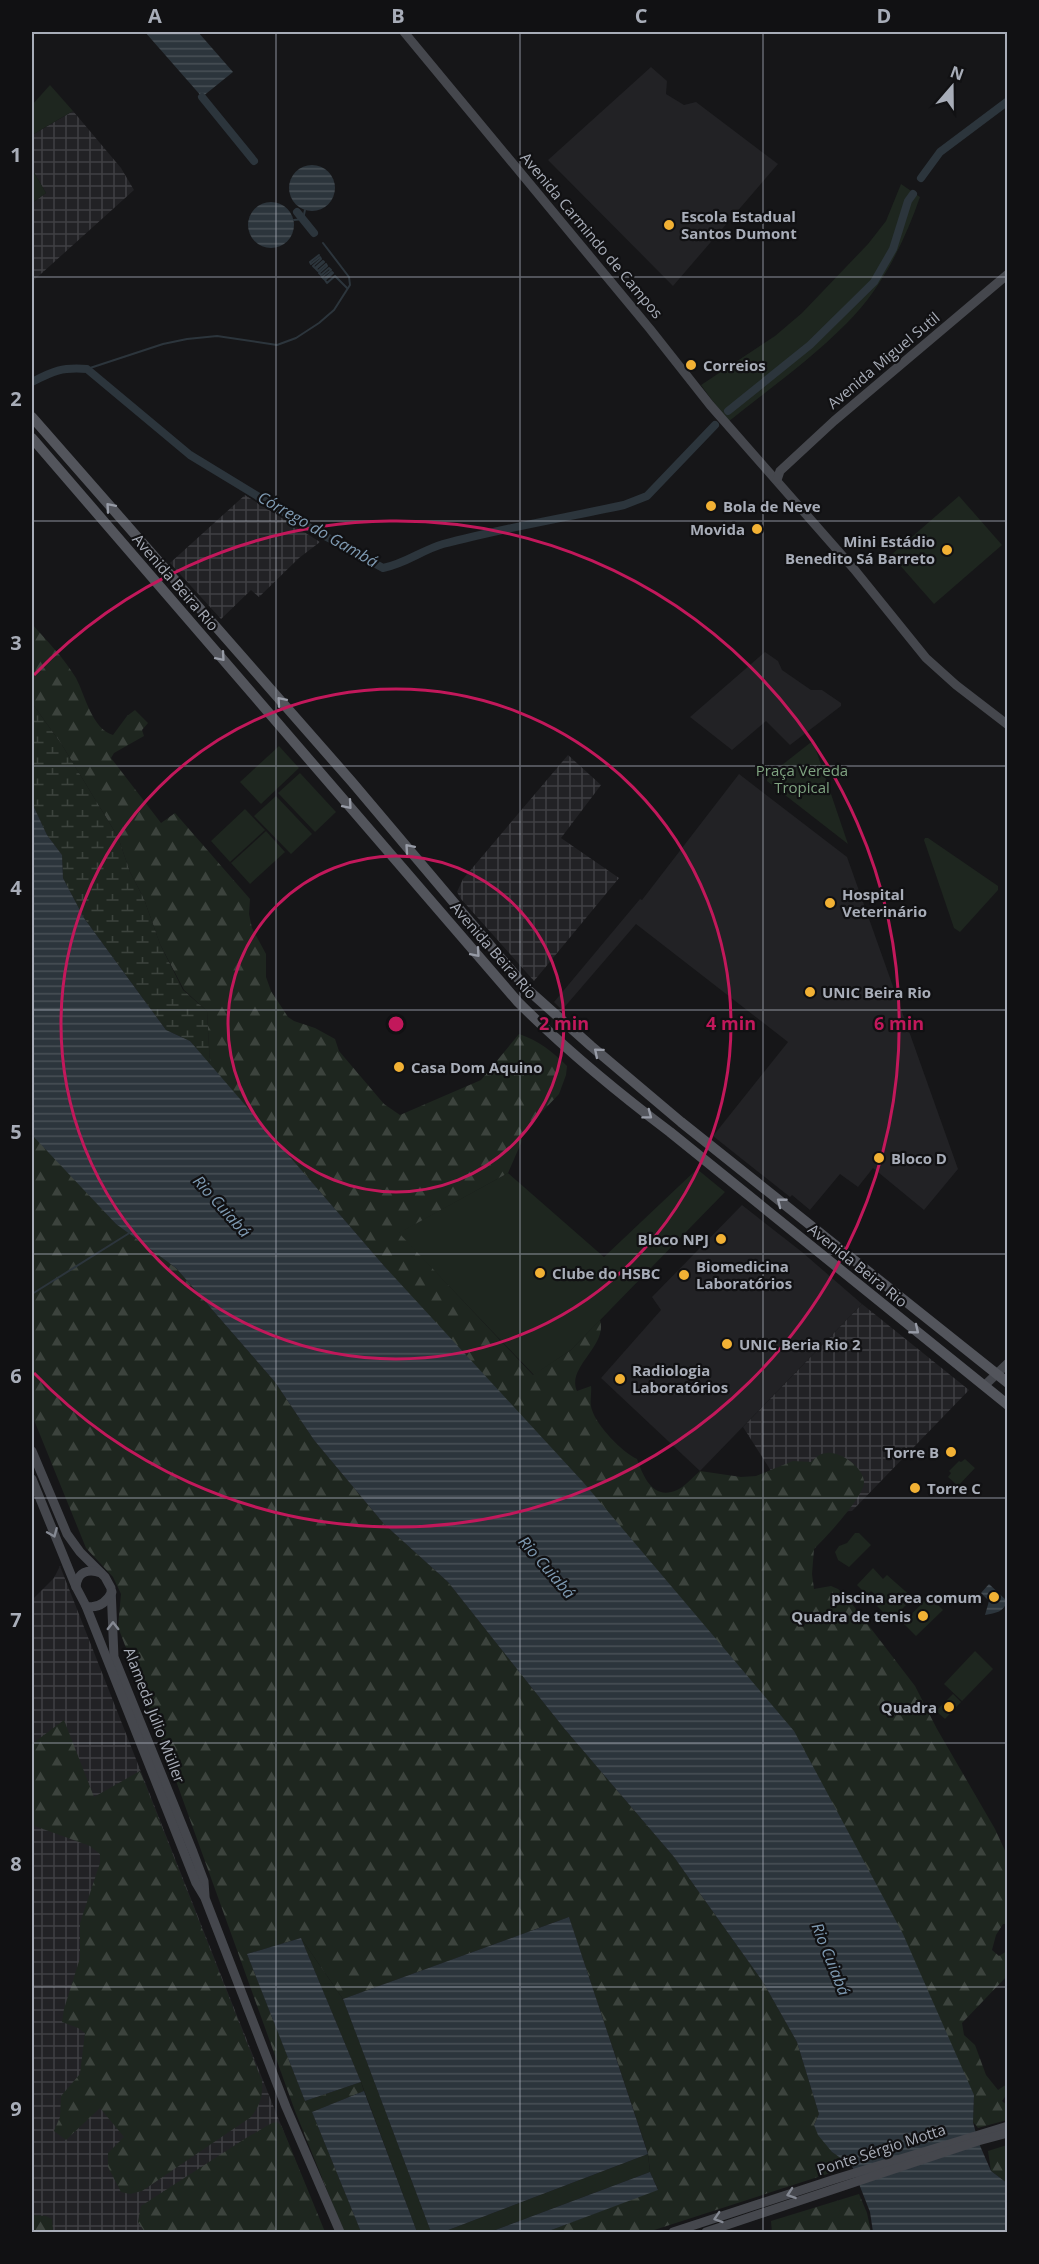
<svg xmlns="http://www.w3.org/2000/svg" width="1039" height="2264" viewBox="0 0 1039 2264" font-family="'Open Sans',sans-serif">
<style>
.built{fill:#222225}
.industrial{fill:url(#industrial-grid)}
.green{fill:#1e261f}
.forest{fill:url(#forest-firs)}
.wetland{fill:url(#wetland-marsh)}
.water{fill:url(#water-rules)}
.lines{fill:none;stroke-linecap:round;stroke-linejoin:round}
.stream{stroke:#2c353c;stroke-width:2}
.canal{stroke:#2c353c;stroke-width:8}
.secondary{stroke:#45474d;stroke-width:9}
.primary{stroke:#53555c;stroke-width:10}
.oneway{stroke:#979ba6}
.oneway2{stroke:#858993}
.grid{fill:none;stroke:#a8adb8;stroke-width:1.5;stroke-opacity:0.55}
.ring{fill:none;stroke:#c2185b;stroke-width:3}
.poi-dot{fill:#f2b134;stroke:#111113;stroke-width:2}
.labels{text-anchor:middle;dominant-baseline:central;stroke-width:4.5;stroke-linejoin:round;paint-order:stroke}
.poi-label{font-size:15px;font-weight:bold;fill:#a8adb8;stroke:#111113;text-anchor:start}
.street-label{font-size:15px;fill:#a8adb8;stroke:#111113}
.park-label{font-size:15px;fill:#7fa381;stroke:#111113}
.water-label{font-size:16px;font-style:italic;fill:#7f9bb3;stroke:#111113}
.centre{fill:#c2185b;stroke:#111113;stroke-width:3}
.ring-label{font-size:18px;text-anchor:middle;font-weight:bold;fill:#c2185b;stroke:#111113;stroke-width:4.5;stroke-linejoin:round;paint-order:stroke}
.neatline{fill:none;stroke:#a8adb8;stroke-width:2}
.grid-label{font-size:20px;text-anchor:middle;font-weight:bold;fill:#a8adb8}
</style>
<defs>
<pattern id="industrial-grid" width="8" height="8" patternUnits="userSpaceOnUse" patternTransform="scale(1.5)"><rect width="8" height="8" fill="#222225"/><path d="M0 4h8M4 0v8" fill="none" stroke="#3f3f43"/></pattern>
<pattern id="forest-firs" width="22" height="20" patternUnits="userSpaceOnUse" patternTransform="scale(1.5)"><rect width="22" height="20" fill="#1e261f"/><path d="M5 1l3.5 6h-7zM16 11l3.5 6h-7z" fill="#3c433d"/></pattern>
<pattern id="wetland-marsh" width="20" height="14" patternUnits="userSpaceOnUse" patternTransform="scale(1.5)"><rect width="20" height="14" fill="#1e261f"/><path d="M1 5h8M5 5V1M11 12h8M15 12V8" fill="none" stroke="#3c433d"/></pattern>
<pattern id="water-rules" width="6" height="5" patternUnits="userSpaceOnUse" patternTransform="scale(1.5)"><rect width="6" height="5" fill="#2c353c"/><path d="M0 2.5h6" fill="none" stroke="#485056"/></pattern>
</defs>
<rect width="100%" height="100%" fill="#161618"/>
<!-- built -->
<g class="built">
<path d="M 651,67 L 667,81 L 666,94 L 684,105 L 696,102 L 778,164 L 673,286 L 548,160 Z"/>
<path d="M 765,652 L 778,661 L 782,670 L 811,690 L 822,690 L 841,703 L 841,706 L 790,745 L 766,721 L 732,750 L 690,717 Z"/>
<path d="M 739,774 L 847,857 L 958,1169 L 924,1210 L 873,1168 L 858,1187 L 840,1174 L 810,1210 L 792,1195 L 790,1197 L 713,1136 L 788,1042 L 636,924 L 562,1010 L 554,1002 L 640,899 L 642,900 Z"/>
<path d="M 742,1205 L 802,1252 L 862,1304 L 700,1471 L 601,1378 L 661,1310 L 652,1297 Z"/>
</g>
<!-- industrial -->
<g class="industrial">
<path d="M 73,111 L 121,168 L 134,190 L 32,282 L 32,203 L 46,193 L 32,169 L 32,135 Z"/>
<path d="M 245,495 L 320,542 L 299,558 L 259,597 L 251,590 L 221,619 L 170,563 Z"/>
<path d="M 568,755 L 601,785 L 561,838 L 619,878 L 534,981 L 461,899 L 457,892 L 463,879 Z"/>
<path d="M 862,1304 L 969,1390 L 852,1511 L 798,1513 L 743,1427 Z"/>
<path d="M 60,1566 L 232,2003 L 324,2232 L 32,2232 L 32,1600 L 54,1578 Z"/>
</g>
<!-- green -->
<g class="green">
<path d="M 50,85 L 73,111 L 32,135 L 32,105 Z"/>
<path d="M 32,169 L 46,193 L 32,203 Z"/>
<path d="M 901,184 L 920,197 C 904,243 881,290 846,324 C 810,360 768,390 728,422 L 701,385 L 775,336 L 802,313 L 868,244 L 886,221 Z"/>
<path d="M 959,496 L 1002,545 L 934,604 L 891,555 Z"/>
<path d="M 810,743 L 813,743 L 815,747 L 848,844 L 767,781 L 768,776 Z"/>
<path d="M 279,746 L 299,768 L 261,804 L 240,782 Z"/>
<path d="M 300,773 L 336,812 L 315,832 L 278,793 Z"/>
<path d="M 276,796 L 312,834 L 291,854 L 254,816 Z"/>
<path d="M 245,809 L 265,830 L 230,862 L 211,841 Z"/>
<path d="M 266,831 L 285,852 L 250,884 L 231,863 Z"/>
<path d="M 925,838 L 928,838 L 998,886 L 998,890 L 960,932 L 954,928 L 924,840 Z"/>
<path d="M 697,1169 L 725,1192 L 571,1350 L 534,1375 L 398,1233 L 508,1173 L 604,1257 Z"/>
<path d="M 965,1459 L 975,1468 L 958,1486 L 948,1477 L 951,1473 L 949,1471 L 959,1461 L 961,1462 Z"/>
<path d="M 855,1533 L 859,1533 L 871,1545 L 849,1567 L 838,1560 L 835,1552 L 839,1546 L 847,1543 Z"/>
<path d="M 873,1568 L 883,1579 L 887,1575 L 913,1598 L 891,1620 L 877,1606 L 882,1601 L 871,1591 L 867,1595 L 857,1585 Z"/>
<path d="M 929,1596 L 943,1610 L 916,1636 L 903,1623 Z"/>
<path d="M 975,1651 L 993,1669 L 962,1701 L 944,1684 Z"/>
<path d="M 953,1694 L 961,1702 L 945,1719 L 936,1711 Z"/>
<path d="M 301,1938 L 343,1999 L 431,2232 L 417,2232 L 361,2082 Z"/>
<path d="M 648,2154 L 650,2172 L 490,2232 L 443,2232 Z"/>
</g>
<!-- forest -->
<g class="forest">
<path d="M 32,624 C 47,641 64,658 76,678 C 85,695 92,729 113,735 L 127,716 L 135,710 L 148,723 L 142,730 L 144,736 L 114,753 L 111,758 L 161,823 L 175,813 L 250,899 L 249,914 L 252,928 L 266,954 L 266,977 L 271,991 L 288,1017 L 294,1021 L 315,1028 L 335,1039 L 339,1051 L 384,1104 L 400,1115 L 481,1080 L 519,1034 C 539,1041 552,1051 567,1066 L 566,1075 L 559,1094 L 523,1132 L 521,1143 L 508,1173 L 399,1233 L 533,1375 L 571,1350 L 600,1320 C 608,1346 566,1367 577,1391 L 591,1386 C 592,1394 589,1402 592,1410 C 597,1426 622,1452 637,1459 C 643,1476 653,1501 677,1490 C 683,1488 694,1476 700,1471 L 741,1477 L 756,1476 L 793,1461 L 811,1462 C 815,1458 820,1453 827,1453 C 840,1451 864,1468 864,1482 C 864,1497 826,1537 814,1549 L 812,1574 L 814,1589 L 831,1586 L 838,1589 L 846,1596 L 915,1686 L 937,1729 L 995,1829 L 1007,1855 L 1007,1924 L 1003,1924 L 996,1935 L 992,1950 L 999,1956 L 1007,1951 L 1007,1976 L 962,2023 L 964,2035 L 975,2045 L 986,2075 L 998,2090 L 1007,2084 L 1007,2094 L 1002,2101 L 1007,2105 L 1007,2120 L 978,2128 L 973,2122 L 974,2095 L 385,1267 L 210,1065 L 207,1011 L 184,990 L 160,944 L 144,899 L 130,872 L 118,837 L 62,745 L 32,703 Z"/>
<path d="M 32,1133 L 116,1224 L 176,1268 L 275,1382 L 314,1440 L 384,1524 L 448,1582 L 563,1727 L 674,1857 L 763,1982 L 797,2042 L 819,2114 L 814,2125 L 832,2152 L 852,2166 L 648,2232 L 546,2232 L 658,2189 L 650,2172 L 648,2153 L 569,1917 L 343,1999 L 301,1938 L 247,1954 L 305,2101 L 361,2082 L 364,2091 L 312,2112 L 361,2232 L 344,2232 L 295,2111 L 162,1742 L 118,1627 L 121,1594 L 113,1577 L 86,1548 L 32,1415 Z"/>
<path d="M 64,1720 L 94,1797 L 140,1771 L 262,2081 C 263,2097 260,2105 251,2117 L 142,2191 L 130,2194 L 121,2192 L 108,2167 L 108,2153 L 124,2137 L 100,2108 L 66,2140 L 54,2131 L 60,2117 L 61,2096 L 80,2074 L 85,2033 L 78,2028 L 62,2022 L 64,2009 L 80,1958 L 80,1923 L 100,1863 L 100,1854 L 90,1846 L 32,1825 L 32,1744 Z"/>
<path d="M 277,2122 L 282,2127 L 325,2232 L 145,2232 L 138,2222 L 141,2206 L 246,2138 L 272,2123 Z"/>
<path d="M 1007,2145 L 1007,2183 L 991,2171 L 988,2151 Z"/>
<path d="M 859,2194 L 867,2213 L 871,2232 L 772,2232 L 771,2221 Z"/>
<path d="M 32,2215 L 46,2216 L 52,2219 L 53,2229 L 50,2232 L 32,2232 Z"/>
</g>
<!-- wetland -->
<path class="wetland" d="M 32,703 L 62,745 L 118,837 L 130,872 L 144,899 L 160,944 L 183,990 L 207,1011 L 210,1065 L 190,1041 L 166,1030 L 84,918 L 63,878 L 62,855 L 47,835 L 32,803 Z"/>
<!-- water -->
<g class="water">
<path d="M 145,32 L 198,32 L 233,72 L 202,97 Z"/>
<circle cx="312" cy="188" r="23"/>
<circle cx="271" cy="225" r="23"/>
<path d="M 32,803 L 47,835 L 62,855 L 63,878 L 84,918 L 166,1030 L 190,1041 L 385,1267 L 583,1482 L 794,1731 L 903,1934 L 974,2095 L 973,2122 L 978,2141 L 991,2171 L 1007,2183 L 1007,2232 L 873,2232 L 870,2212 L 852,2166 L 832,2152 L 818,2135 L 814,2125 L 819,2114 L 797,2042 L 763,1982 L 674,1857 L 563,1727 L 448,1582 L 384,1524 L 314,1440 L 275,1382 L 176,1268 L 116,1224 L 32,1135 Z"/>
<path d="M 989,1584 L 1007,1601 C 1004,1612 996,1613 985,1615 L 989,1601 L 981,1593 Z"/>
<path d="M 569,1917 L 648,2154 L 443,2232 L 431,2232 L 343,1999 Z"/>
<path d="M 301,1938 L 361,2082 L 305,2101 L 247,1954 Z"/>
<path d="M 364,2091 L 417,2232 L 361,2232 L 312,2112 Z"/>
<path d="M 650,2172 L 658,2190 L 546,2232 L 490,2232 Z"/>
</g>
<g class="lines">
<!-- stream -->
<g class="stream">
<path d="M 294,220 L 303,219 L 305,210"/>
<path d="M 319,255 L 310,262 L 311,264 L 320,257 L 321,259 L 313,266 L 315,268 L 323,261 L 324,262 L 316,269 L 318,271 L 326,264 L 327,266 L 319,273 L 321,275 L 329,268 L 331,270 L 322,277 L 324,279 L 332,272 L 333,273 L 325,280 L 327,283 L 335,276 L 347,288"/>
<path d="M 87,369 L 163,344 L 187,339 L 217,336 L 277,345 L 296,338 L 319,323 L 334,310 L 350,285 L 349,277 L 323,243"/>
<path d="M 32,1294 L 131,1232"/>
</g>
<!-- canal -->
<g class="canal">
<path d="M 202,97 L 254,161"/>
<path d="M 921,178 L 940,152 L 1008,101"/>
<path d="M 297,212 L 314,233"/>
<path d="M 32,382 C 53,371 62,367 87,369 L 190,455 L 305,525 L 383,568 C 405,564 422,550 443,544 C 503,528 564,518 624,505 L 647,496 L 715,425"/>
<path d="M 728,411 L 810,345 L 874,282 L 893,249 L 908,201 L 913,194"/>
</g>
<!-- secondary -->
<g class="secondary">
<path d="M 404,32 L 650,329 L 710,405 L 854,569 L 926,658 L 956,685 L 1008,725"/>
<path d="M 777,480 L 780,471 L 834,421 L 1008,274"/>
<path d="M 984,1386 L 1008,1363"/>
<path d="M 32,1451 L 67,1534 L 80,1552 L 105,1577 L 111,1588 L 114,1657 L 193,1852 L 204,1881 L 205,1896"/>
<path d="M 32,1479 L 76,1587 L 86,1606 L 196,1883 L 205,1898 L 286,2107 L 340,2232"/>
<path d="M 76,1587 C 77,1572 88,1568 101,1573"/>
<path d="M 86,1606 C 98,1609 106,1603 112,1592"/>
<path d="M 673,2232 L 832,2180 L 1008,2126"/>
<path d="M 706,2232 L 978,2141 L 1008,2133"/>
</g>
<!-- primary -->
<g class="primary">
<path d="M 32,417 L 352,782 L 527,989 L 591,1046 L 681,1122 L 1008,1383"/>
<path d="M 32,438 L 518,1002 C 565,1049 617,1092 670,1132 L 1008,1405"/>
</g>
</g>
<!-- one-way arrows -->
<defs><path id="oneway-chevron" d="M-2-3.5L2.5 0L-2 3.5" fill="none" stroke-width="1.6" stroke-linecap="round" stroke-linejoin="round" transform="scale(1.5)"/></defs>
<g class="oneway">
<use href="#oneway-chevron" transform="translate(110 507) rotate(-131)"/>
<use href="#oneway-chevron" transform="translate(221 657) rotate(49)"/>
<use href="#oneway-chevron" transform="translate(281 701) rotate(-131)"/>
<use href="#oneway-chevron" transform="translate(348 805) rotate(49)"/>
<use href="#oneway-chevron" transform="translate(409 848) rotate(-131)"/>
<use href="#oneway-chevron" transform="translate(476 953) rotate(49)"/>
<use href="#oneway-chevron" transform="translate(598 1052) rotate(-140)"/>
<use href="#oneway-chevron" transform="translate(648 1115) rotate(37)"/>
<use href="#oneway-chevron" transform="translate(781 1202) rotate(-142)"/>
<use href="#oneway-chevron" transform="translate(915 1330) rotate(39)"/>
</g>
<g class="oneway2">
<use href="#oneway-chevron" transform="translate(53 1533) rotate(67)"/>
<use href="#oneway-chevron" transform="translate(113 1626) rotate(-90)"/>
<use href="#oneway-chevron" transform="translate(791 2194) rotate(161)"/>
<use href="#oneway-chevron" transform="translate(718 2218) rotate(162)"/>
</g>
<!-- grid -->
<path class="grid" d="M 276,32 L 276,2232M 520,32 L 520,2232M 763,32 L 763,2232M 32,277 L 1008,277M 32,521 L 1008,521M 32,766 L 1008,766M 32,1010 L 1008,1010M 32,1254 L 1008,1254M 32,1498 L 1008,1498M 32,1743 L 1008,1743M 32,1987 L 1008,1987"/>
<!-- distance rings -->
<g class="ring">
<circle cx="396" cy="1024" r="168"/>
<circle cx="396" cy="1024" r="335"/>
<path d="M34 675A503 503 0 1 1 34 1373"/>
</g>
<!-- markers -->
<g class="poi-dot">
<circle cx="669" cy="225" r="6"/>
<circle cx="691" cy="365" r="6"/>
<circle cx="711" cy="506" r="6"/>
<circle cx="757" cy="529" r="6"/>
<circle cx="947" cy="550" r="6"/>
<circle cx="830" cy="903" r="6"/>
<circle cx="810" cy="992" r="6"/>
<circle cx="399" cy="1067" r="6"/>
<circle cx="879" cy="1158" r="6"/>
<circle cx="721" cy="1239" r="6"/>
<circle cx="540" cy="1273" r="6"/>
<circle cx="684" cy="1275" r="6"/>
<circle cx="727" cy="1344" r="6"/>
<circle cx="620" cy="1379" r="6"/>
<circle cx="951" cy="1452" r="6"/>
<circle cx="915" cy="1488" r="6"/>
<circle cx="994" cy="1597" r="6"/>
<circle cx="923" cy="1616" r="6"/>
<circle cx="949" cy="1707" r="6"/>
</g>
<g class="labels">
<!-- poi labels -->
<g class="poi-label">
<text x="681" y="216">Escola Estadual<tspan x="681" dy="17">Santos Dumont</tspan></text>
<text x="703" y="365">Correios</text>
<text x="723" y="506">Bola de Neve</text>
<text x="745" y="529" text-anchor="end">Movida</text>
<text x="935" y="541" text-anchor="end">Mini Estádio<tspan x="935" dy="17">Benedito Sá Barreto</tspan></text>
<text x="842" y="894">Hospital<tspan x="842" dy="17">Veterinário</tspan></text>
<text x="822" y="992">UNIC Beira Rio</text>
<text x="411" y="1067">Casa Dom Aquino</text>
<text x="891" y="1158">Bloco D</text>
<text x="709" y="1239" text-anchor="end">Bloco NPJ</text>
<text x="696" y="1266">Biomedicina<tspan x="696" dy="17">Laboratórios</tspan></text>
<text x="552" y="1273">Clube do HSBC</text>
<text x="739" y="1344">UNIC Beria Rio 2</text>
<text x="632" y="1370">Radiologia<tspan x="632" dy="17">Laboratórios</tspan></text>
<text x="939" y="1452" text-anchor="end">Torre B</text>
<text x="927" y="1488">Torre C</text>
<text x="982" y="1597" text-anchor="end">piscina area comum</text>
<text x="911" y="1616" text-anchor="end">Quadra de tenis</text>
<text x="937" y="1707" text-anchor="end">Quadra</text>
</g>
<!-- street labels -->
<g class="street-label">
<text transform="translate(592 235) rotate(50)">Avenida Carmindo de Campos</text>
<text transform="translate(883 360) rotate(-40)">Avenida Miguel Sutil</text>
<text transform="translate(176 582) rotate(49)">Avenida Beira Rio</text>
<text transform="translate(494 950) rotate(49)">Avenida Beira Rio</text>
<text transform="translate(858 1265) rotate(39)">Avenida Beira Rio</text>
<text transform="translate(155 1715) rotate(69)">Alameda Júlio Müller</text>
<text transform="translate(881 2149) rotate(-18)">Ponte Sérgio Motta</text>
</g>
<!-- park labels -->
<g class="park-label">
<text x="802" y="770">Praça Vereda<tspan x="802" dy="17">Tropical</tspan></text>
</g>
<!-- water labels -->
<g class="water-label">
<text transform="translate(318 529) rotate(30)">Córrego do Gambá</text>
<text transform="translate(222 1206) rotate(48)">Rio Cuiabá</text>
<text transform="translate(547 1567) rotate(49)">Rio Cuiabá</text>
<text transform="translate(831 1959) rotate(68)">Rio Cuiabá</text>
</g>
</g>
<circle cx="396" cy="1024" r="9" class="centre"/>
<g class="ring-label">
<text x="564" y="1030">2 min</text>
<text x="731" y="1030">4 min</text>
<text x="899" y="1030">6 min</text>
</g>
<!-- border -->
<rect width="1039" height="2264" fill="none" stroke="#111113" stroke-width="66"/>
<!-- north arrow -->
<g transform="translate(952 87) rotate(20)" stroke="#111113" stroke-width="4.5" paint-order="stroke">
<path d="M0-4.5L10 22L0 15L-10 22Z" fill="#a8adb8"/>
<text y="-9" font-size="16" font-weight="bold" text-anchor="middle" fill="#a8adb8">N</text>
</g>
<rect x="33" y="33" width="973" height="2198" class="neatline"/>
<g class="grid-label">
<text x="155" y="23">A</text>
<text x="398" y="23">B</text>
<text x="641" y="23">C</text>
<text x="884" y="23">D</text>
<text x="16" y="162">1</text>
<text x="16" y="406">2</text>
<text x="16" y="650">3</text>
<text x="16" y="895">4</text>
<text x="16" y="1139">5</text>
<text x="16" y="1383">6</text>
<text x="16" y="1627">7</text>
<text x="16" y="1871">8</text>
<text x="16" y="2116">9</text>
</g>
</svg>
